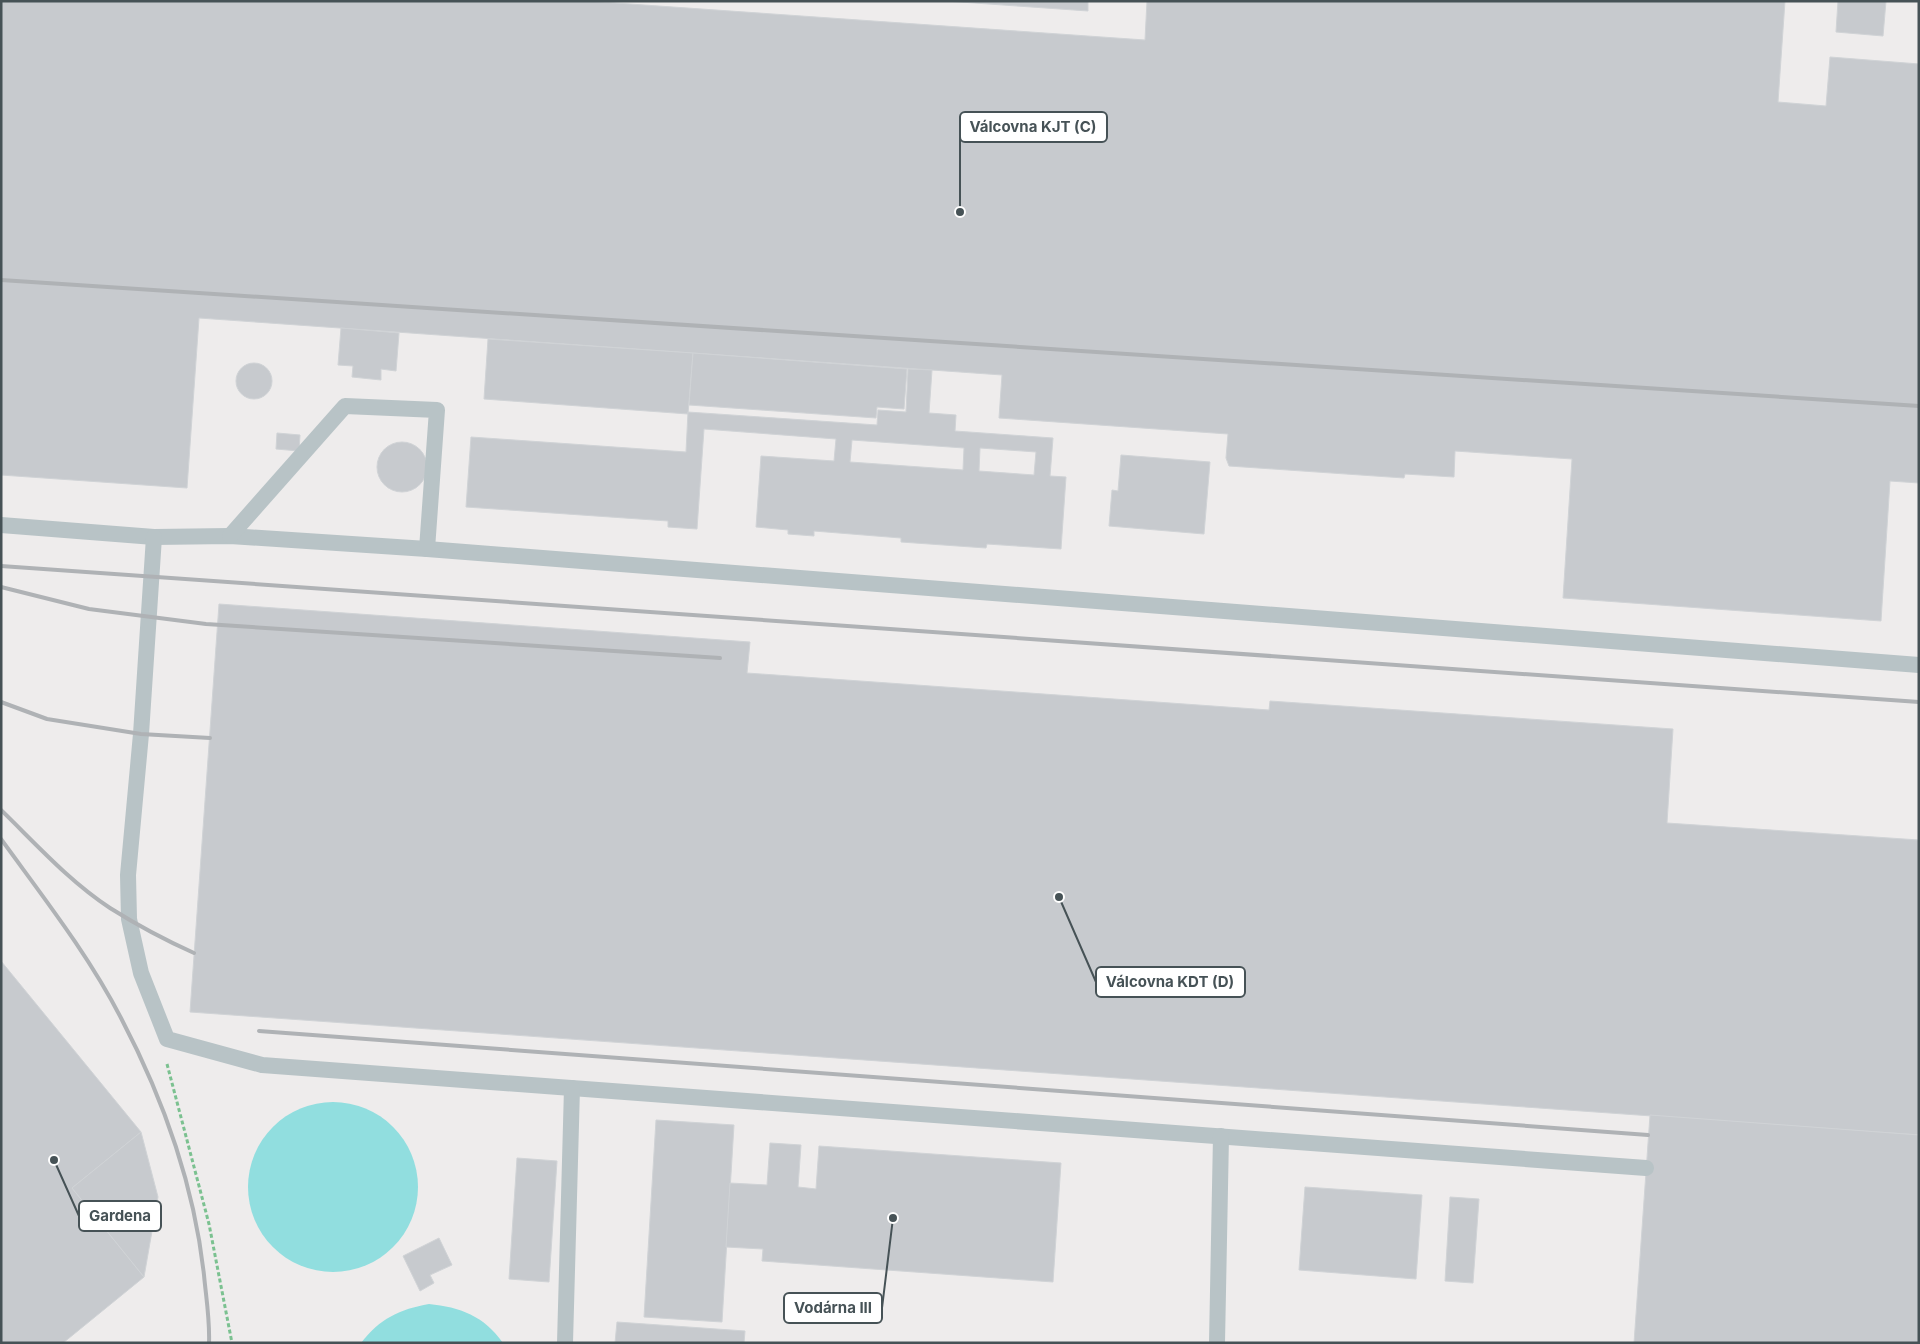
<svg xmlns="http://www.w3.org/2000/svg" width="1920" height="1344" viewBox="0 0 1920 1344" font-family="Inter,sans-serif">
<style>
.water{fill:#91dedf}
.building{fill:#c7cace;stroke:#d0d3d6;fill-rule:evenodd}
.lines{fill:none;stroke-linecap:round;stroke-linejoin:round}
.path{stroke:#7bc190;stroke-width:3;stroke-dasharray:4 2.5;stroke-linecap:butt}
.lane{stroke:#b8c3c6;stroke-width:16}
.rail{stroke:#afb2b5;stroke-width:4}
.leader{fill:none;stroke:#465256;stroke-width:2}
.callout-dot{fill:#465256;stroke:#fff;stroke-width:2}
.callout{fill:#fff;stroke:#465256;stroke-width:2}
.callout-label{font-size:15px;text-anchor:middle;font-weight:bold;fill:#465256}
</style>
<rect width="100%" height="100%" fill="#eeecec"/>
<!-- water -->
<g class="water">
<circle cx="333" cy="1187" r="85"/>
<path d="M 429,1304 C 460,1307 484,1316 503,1343 L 361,1343 C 379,1319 400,1309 429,1304 Z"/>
</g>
<!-- building -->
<g class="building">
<path d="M 1,1 L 587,1 L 1145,40 L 1147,1 L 1785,1 L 1778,102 L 1826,106 L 1830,57 L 1919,64 L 1919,483 L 1890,481 L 1881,621 L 1563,598 L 1572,459 L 1455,451 L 1454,477 L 1405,474 L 1404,478 L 1229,466 L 1226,458 L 1228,434 L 999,418 L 1002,375 L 199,318 L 187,488 L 1,475 Z"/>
<path d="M 946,1 L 1088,1 L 1088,11 Z"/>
<path d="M 1838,1 L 1886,1 L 1883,36 L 1836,32 Z"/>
<path d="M 341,328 L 399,333 L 396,371 L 381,369 L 381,380 L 352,377 L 353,366 L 338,365 Z"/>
<path d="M 488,339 L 693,353 L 688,414 L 484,399 Z"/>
<path d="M 693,353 L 907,369 L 904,409 L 877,407 L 876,418 L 689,405 Z"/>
<circle cx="254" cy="381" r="18"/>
<path d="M 908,369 L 932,370 L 929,413 L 956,415 L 955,431 L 1053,438 L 1050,476 L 1066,477 L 1061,549 L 987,544 L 986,548 L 901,542 L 901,538 L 814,531 L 814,536 L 788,534 L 788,530 L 756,527 L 761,456 L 834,461 L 836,439 L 704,429 L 697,529 L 668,527 L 668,521 L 466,507 L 471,437 L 686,452 L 688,412 L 877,425 L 878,410 L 906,412 ZM 852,440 L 964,448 L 963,470 L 850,462 ZM 980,448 L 1036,452 L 1034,475 L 979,471 Z"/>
<path d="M 277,433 L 300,435 L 299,451 L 276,449 Z"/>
<circle cx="402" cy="467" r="25"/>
<path d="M 1121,455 L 1210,462 L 1204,534 L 1109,526 L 1112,490 L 1118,491 Z"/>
<path d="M 219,604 L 750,642 L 747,673 L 1269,710 L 1270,701 L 1673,729 L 1667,823 L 1919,840 L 1919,1135 L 190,1012 Z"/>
<path d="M 1,961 L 141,1132 L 72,1188 L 144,1277 L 63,1343 L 1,1343 Z"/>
<path d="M 1650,1115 L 1919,1135 L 1919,1343 L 1634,1343 Z"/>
<path d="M 656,1120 L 734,1125 L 722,1322 L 644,1317 Z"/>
<path d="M 141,1132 L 158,1197 L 144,1277 L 72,1188 Z"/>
<path d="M 770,1143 L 801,1145 L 798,1187 L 816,1189 L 819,1146 L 1061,1163 L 1053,1282 L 762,1261 L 763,1249 L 726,1247 L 730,1183 L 767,1185 Z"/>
<path d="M 517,1158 L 557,1161 L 549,1282 L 509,1279 Z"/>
<path d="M 1305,1187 L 1422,1195 L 1416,1279 L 1299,1270 Z"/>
<path d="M 1450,1197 L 1479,1199 L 1473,1283 L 1445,1281 Z"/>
<path d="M 439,1238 L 452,1265 L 430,1275 L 434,1283 L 420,1291 L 403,1256 Z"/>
<path d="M 617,1322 L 745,1331 L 744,1343 L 615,1343 Z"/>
</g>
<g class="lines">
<!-- path -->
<path class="path" d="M 167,1064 L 209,1224 L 232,1343"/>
<!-- lane -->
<g class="lane">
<path d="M 1,525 L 154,537 L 230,536 L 427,549 L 1919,665"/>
<path d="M 230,536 L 345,406 L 437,410 L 427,549"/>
<path d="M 154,537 L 141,734 L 128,875 L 129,919 L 141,973 L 167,1039 L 262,1065 L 1646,1168"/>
<path d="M 565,1343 L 572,1088"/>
<path d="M 1217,1343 L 1221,1136"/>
</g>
<!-- rail -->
<g class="rail">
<path d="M 1,280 L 1919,406"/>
<path d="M 1,566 L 1919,702"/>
<path d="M 1,587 L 89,609 L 206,624 L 720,658"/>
<path d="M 1,702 L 47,719 L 141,734 L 210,738"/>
<path d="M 1,810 C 36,844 69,881 110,908 C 137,925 165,940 194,953"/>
<path d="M 1,839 C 43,897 88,954 121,1018 C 163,1098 194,1184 204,1275 C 206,1297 210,1320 209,1343"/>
<path d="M 259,1031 L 1648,1135"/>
</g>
</g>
<!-- callouts -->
<path class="leader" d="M960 212L960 127M1059 897L1096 982M54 1160L79 1216M893 1218L882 1308"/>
<g class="callout-dot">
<circle cx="960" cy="212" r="5"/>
<circle cx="1059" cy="897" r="5"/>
<circle cx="54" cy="1160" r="5"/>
<circle cx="893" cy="1218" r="5"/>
</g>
<g class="callout">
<rect x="960" y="112" width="147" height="30" rx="5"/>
<rect x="1096" y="967" width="149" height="30" rx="5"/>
<rect x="79" y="1201" width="82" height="30" rx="5"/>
<rect x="784" y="1293" width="98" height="30" rx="5"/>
</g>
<g class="callout-label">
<text x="1033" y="132">Válcovna KJT (C)</text>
<text x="1170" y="987">Válcovna KDT (D)</text>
<text x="120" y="1221">Gardena</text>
<text x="833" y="1313">Vodárna III</text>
</g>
<!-- border -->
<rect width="1920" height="1344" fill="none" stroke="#465256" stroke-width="5"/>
</svg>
